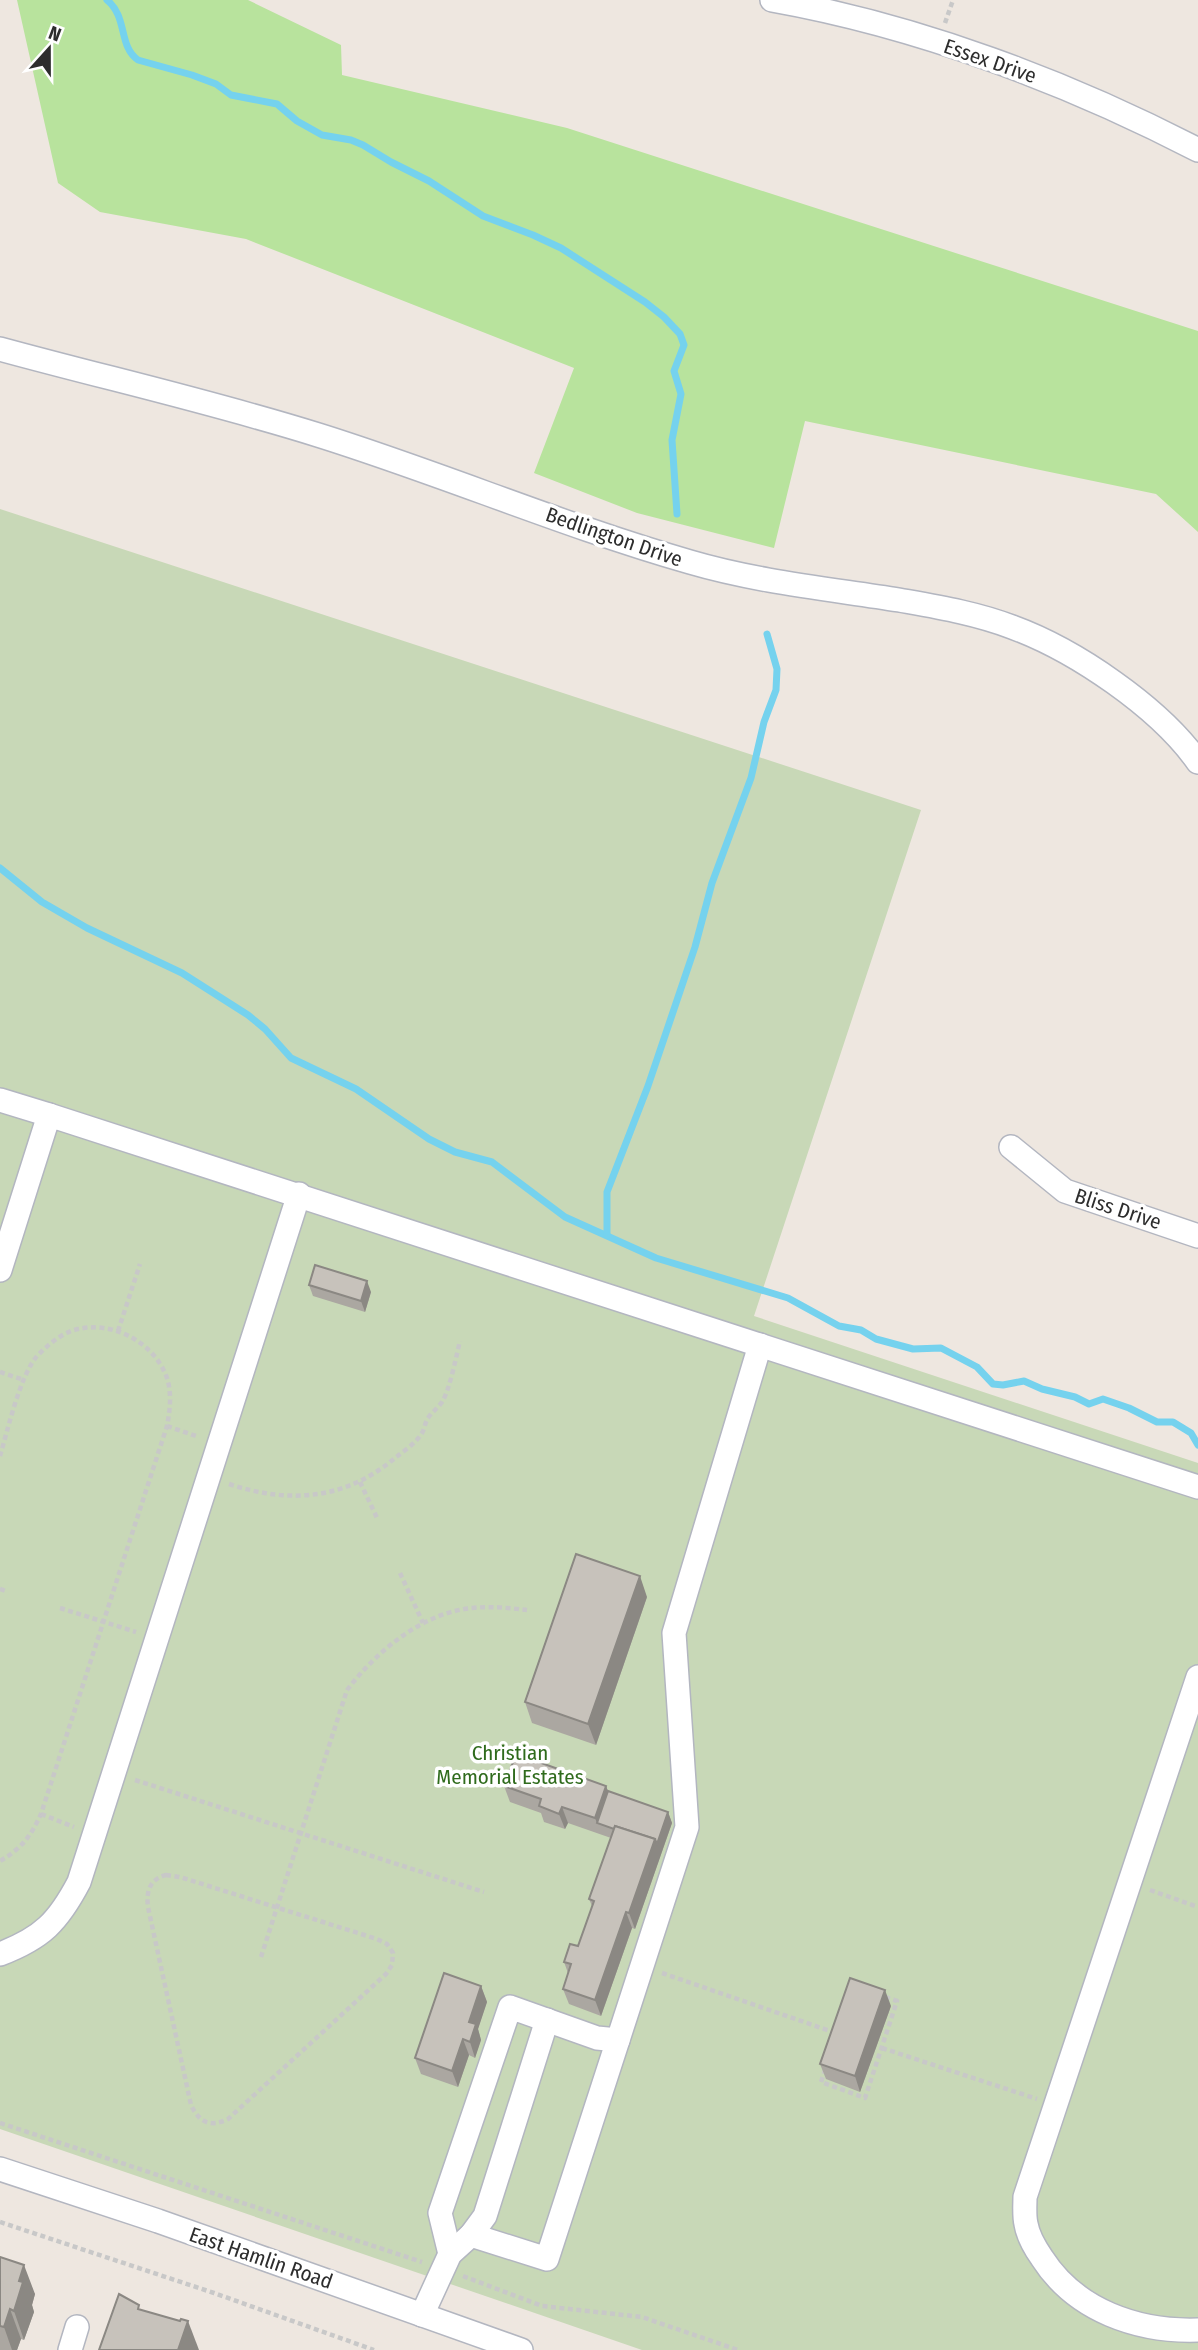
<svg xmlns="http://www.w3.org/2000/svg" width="1198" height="2350" viewBox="0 0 1198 2350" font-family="'Fira Sans Condensed',sans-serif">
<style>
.green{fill:#b8e39d}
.cemetery{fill:#c8d8b7}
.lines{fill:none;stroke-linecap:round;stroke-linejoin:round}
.stream{stroke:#75d2ee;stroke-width:7}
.minor-casing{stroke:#b3b6c0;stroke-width:26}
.path{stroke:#c8c8c8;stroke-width:4.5;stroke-dasharray:5 3.5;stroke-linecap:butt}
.minor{stroke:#fff;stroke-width:23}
.wall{fill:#aba7a1}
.shaded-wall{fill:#8b8883}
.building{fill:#c7c2bb;stroke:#8b8883;stroke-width:2}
.labels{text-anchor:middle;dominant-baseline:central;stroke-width:7;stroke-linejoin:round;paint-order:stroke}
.street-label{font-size:21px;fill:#2d2d2d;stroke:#fff}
.park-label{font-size:21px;fill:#2f6b1c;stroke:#fff}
</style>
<rect width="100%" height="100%" fill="#eee7e0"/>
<!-- green -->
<path class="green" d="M 17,0 L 248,0 L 341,45 L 342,75 L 567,128 L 1198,331 L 1198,532 L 1156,494 L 805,421 L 774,548 L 637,513 L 534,473 L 574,368 L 246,239 L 100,212 L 58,183 Z"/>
<!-- cemetery -->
<path class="cemetery" d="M 0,509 L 921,810 L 754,1316 L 1198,1463 L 1198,2350 L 642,2350 L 0,2129 Z"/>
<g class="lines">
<!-- stream -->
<g class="stream">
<path d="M 107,0 C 128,17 118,46 138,60 L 192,75 L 216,84 L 231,95 L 277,104 L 297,121 L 322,135 L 351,140 L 363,145 L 391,162 L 429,181 L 483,216 L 533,235 L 561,248 L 645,302 L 664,317 L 680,334 L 684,345 L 674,371 L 681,394 L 672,440 L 677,514"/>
<path d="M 0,868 L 42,902 L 87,928 L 182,973 L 248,1015 L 265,1029 L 291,1058 L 356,1089 L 429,1139 L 455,1152 L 492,1162 L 565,1217 L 656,1258 L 788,1298 L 839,1326 L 861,1330 L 876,1339 L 913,1349 L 941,1348 L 977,1367 L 993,1384 L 1003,1385 L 1024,1381 L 1042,1389 L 1075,1397 L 1089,1404 L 1103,1399 L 1129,1408 L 1157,1422 L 1173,1422 L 1191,1433 L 1198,1445"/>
<path d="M 607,1235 L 607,1192 L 648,1086 L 695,947 L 712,883 L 751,778 L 764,722 L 776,690 L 777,669 L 767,634"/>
</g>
<defs>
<g id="minor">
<path d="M 772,0 C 918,26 1067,82 1198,150"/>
<path d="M 0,349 C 106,378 213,402 318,435 C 443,474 564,526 690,562 C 758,582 830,589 899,600 C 938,607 975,613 1012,627 C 1075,650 1159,707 1198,762"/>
<path d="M 0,1100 L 49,1115"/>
<path d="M 1011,1147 L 1065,1191 L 1198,1236"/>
<path d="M 0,1270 L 49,1115 L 1198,1487"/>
<path d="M 1198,1677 L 1025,2197 C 1025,2205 1024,2216 1026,2224 C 1028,2236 1035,2248 1042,2258 C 1076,2311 1138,2332 1198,2330"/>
<path d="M 0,1954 C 42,1938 58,1922 79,1882 L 299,1194"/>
<path d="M 0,2169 L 158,2221 L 521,2350"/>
<path d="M 471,2235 L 547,2259 L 687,1827 L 674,1633 L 760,1345"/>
<path d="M 450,2254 L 440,2213 L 510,2007 L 597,2038 L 618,2040"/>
<path d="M 422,2315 L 450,2254 L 471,2235 L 485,2216 L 547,2020"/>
<path d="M 70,2350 L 77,2327"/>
</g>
</defs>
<!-- minor casing -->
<use href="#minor" class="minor-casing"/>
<!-- path -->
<g class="path">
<path d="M 945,23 L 953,0"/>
<path d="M 118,1331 L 140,1264"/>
<path d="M 0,1372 L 24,1380"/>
<path d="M 167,1426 L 199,1437"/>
<path d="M 0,1456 C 8,1429 20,1376 37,1356 C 47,1346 58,1336 71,1331 C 109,1318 154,1341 167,1378 C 172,1394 170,1410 167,1426 L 41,1814 C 31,1836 21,1849 0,1861"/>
<path d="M 360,1482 L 378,1520"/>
<path d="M 229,1484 C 289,1504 345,1500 395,1458 C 404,1451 416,1443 422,1433 C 425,1428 425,1422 428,1418 C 432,1412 438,1408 442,1402 C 450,1389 456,1357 460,1341"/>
<path d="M 400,1573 L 423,1623"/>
<path d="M 0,1589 L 6,1591"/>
<path d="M 60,1608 L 136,1632"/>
<path d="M 135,1780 L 484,1892"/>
<path d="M 41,1814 L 74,1827"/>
<path d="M 166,1875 L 180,1877 L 377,1939 L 387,1944 L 393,1953 L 392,1965 L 386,1974 L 228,2119 C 210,2128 199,2122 191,2105 L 148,1907 C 146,1891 150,1879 166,1875 Z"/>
<path d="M 1150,1890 L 1198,1907"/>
<path d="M 261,1957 L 347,1690 C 377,1651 422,1613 472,1608 C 491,1606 509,1608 527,1610"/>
<path d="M 662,1973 L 836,2033"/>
<path d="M 853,1986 L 897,2001 L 865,2098 L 821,2082 Z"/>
<path d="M 882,2048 L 1037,2099"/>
<path d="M 0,2123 L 422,2262"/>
<path d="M 0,2222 L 214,2293 L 374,2350"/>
<path d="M 463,2276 L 542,2306 L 642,2317 L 738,2350"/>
</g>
<!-- minor -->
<use href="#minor" class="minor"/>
</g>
<!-- wall -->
<g class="wall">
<path d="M 309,1285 L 371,1292 L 365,1312 L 313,1296 Z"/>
<path d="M 647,1597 L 596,1745 L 532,1723 L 525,1702 Z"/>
<path d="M 504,1786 L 606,1786 L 608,1791 L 668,1812 L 672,1823 L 635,1929 L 632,1928 L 601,2016 L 569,2004 L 563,1989 L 568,1973 L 564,1962 L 578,1946 L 592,1906 L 589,1899 L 611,1838 L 568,1823 L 565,1829 L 544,1822 L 541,1813 L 510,1802 Z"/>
<path d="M 481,1986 L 487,2002 L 478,2029 L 481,2040 L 475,2058 L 469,2055 L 458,2087 L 421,2074 L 415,2058 Z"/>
<path d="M 891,2006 L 860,2092 L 826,2079 L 820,2064 Z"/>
<path d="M 0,2257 L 35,2294 L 32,2305 L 34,2312 L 24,2340 L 21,2339 L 17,2350 L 0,2350 Z"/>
</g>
<!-- shaded-wall -->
<g class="shaded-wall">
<path d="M 367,1281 L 371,1292 L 365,1312 L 361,1301 Z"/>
<path d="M 640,1576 L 647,1597 L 596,1745 L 588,1724 Z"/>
<path d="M 606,1786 L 612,1802 L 597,1823 L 595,1818 Z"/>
<path d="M 562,1807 L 568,1823 L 565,1829 L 559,1814 Z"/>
<path d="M 668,1812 L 672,1823 L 635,1929 L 629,1913 L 655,1839 Z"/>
<path d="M 626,1912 L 632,1928 L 601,2016 L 595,2000 Z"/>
<path d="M 481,1986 L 487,2002 L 478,2029 L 481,2040 L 475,2058 L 470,2042 L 469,2022 Z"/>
<path d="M 885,1990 L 891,2006 L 860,2092 L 855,2076 Z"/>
<path d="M 463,2039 L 469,2055 L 458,2087 L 452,2071 Z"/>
<path d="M 24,2265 L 35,2294 L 32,2305 L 34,2312 L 24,2340 L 14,2311 L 19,2281 Z"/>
<path d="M 10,2309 L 21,2339 L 17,2350 L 12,2350 L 4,2327 Z"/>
<path d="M 188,2321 L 199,2350 L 178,2350 Z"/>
</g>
<!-- building -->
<g class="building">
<path d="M 315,1265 L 367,1281 L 361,1301 L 309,1285 Z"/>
<path d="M 576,1554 L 640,1576 L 588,1724 L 525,1702 Z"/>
<path d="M 516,1754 L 606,1786 L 595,1818 L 562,1807 L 559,1814 L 539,1806 L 541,1799 L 504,1786 Z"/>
<path d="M 608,1791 L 668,1812 L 657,1844 L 655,1839 L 615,1826 L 614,1829 L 597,1823 Z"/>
<path d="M 615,1826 L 655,1839 L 629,1913 L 626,1912 L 595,2000 L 563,1989 L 571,1964 L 564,1962 L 570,1944 L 578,1946 L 594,1901 L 589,1899 Z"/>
<path d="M 444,1973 L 481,1986 L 469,2022 L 476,2024 L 470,2042 L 463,2039 L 452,2071 L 415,2058 Z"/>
<path d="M 850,1978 L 885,1990 L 855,2076 L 820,2064 Z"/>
<path d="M 0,2257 L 24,2265 L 19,2281 L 23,2282 L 14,2311 L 10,2309 L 4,2327 L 0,2326 Z"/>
<path d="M 119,2294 L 139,2305 L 138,2309 L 180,2321 L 181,2319 L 188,2321 L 178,2350 L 99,2350 Z"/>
</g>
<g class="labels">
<!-- street labels -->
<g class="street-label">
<text transform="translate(990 61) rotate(19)">Essex Drive</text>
<text transform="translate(614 537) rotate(19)">Bedlington Drive</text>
<text transform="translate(1118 1209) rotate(18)">Bliss Drive</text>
<text transform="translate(261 2258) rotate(19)">East Hamlin Road</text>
</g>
<!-- park labels -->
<g class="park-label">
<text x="510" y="1753">Christian<tspan x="510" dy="24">Memorial Estates</tspan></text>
</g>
</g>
<!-- north arrow -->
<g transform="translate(49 49) rotate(21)" stroke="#ffffff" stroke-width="5" paint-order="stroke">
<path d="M0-5L12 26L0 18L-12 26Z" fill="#2d2d2d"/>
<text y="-10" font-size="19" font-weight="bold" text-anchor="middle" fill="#2d2d2d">N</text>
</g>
</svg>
